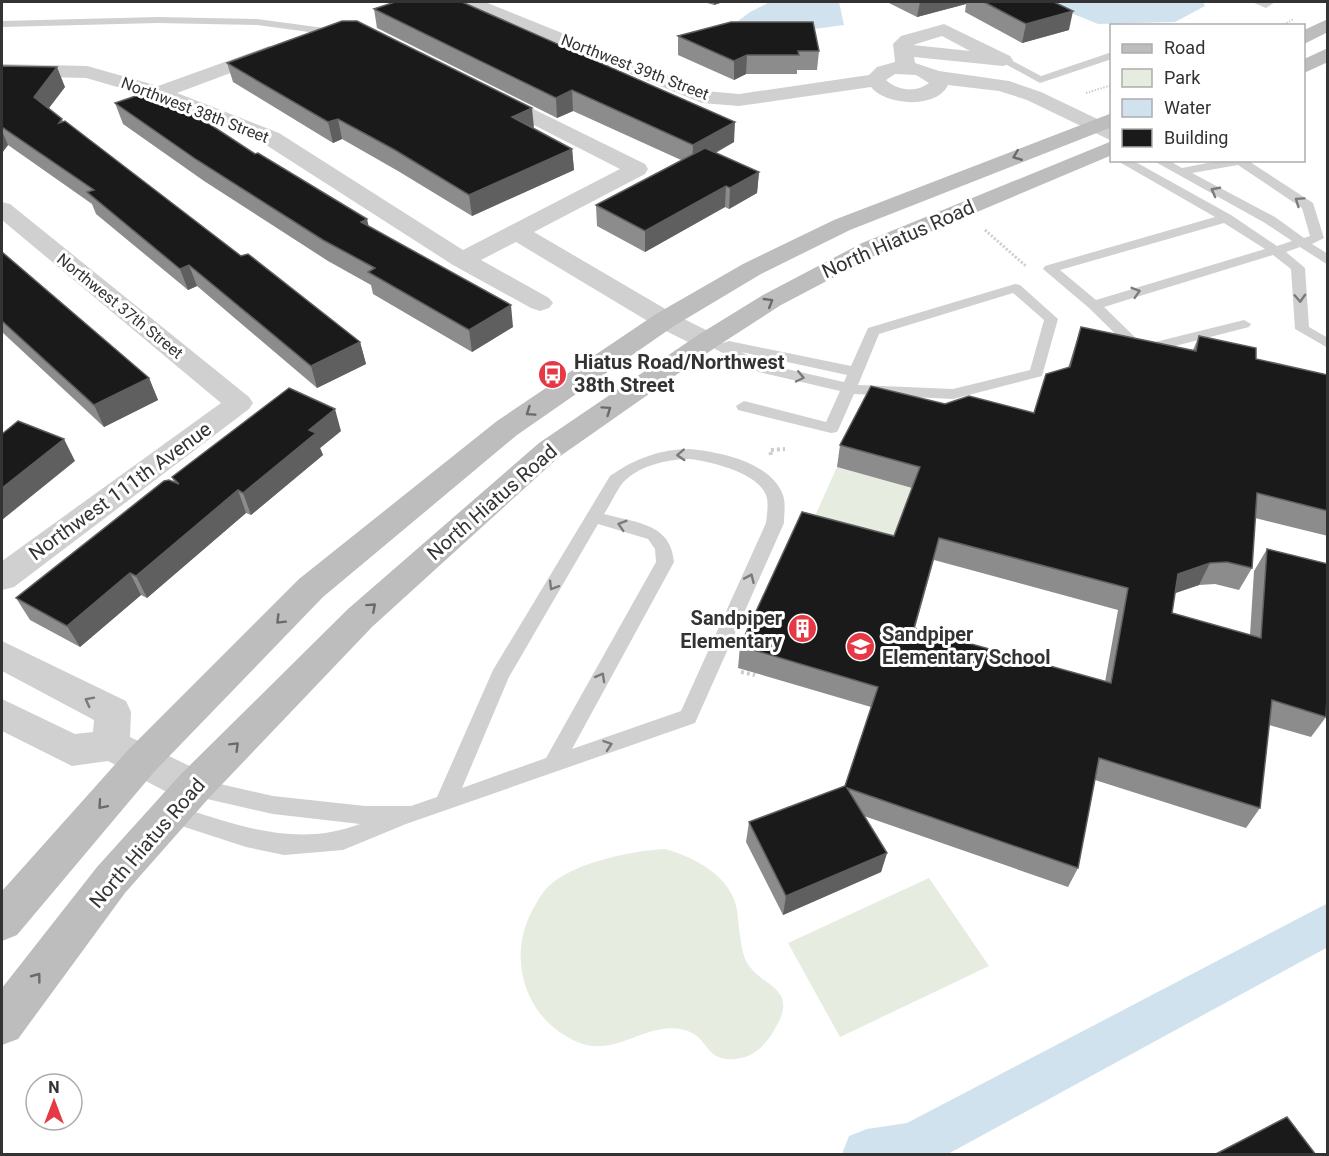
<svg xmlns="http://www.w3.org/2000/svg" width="1329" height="1156" viewBox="0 0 1329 1156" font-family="Roboto,sans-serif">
	<rect width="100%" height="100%" fill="#fff"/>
	<g fill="#e6ecdf">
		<polygon points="837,467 915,489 893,548 811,525"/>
		<path d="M665,849C696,858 731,876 737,910C739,926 740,944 745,959C756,985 798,986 778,1023C773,1033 768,1041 759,1049C752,1055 745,1058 735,1059C702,1062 711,1034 680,1029C647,1023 616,1055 583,1044C528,1025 505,962 532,911C537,902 542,892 550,885C576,862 631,851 665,849Z"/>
		<polygon points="929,878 989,966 840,1037 788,943"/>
	</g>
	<g fill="#cfe2ee">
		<polygon points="770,2 839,2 844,25 791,32 734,24 750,12"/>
		<polygon points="1044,2 1203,2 1205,6 1175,22 1098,24"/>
	</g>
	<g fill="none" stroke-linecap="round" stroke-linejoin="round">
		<polygon fill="#cfe2ee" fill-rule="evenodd" points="1328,903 1328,947 948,1154 842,1154 849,1136 867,1129 907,1123"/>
		<g stroke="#cdcdcd" stroke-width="2" stroke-dasharray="1.5 1.5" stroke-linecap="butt">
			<polyline points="1281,26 1294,19"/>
			<polyline points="1086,93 1112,85"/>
		</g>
		<polyline stroke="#cdcdcd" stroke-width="3" stroke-dasharray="2 2" stroke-linecap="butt" points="985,230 1027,267"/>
		<g stroke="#cdcdcd" stroke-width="4" stroke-dasharray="3 3" stroke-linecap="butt">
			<polyline points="771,455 770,450 785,449"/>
			<polyline points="741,672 755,675"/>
		</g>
		<g fill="#d0d0d0" fill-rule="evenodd">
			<polygon points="1252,2 1275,2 1266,8"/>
			<polygon points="158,17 257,19 324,28 329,31 324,34 257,25 158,23 2,27 2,21"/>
			<polygon points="1112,52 1112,59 1040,83 998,60 999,58 1007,58 1041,76"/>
			<path d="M1116,160H1132L1231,215L1277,246L1292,241L1265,223L1152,160H1168L1182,168L1223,160H1247L1313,203L1324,238L1312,244L1328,254V265L1300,247L1286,252L1305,268L1309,327L1328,338V348L1295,329L1291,269L1273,255L1104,307L1143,345L1244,320L1251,324L1249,327L1140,355L1135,353L1089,308L1043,269L1045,266L1215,217ZM1238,165L1302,208L1310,236L1304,238L1275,217L1192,173ZM1224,223L1265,249L1096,300L1060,270Z"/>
			<path d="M1015,284L1020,285L1058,319L1042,376L953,399L854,394L839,428L837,432L831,433L738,410L736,406L744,401L826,422L840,391L759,372L700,341L707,337L723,343L729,341L851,366L868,328ZM1013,293L1044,320L1030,370L953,389L858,385L879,334ZM741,352L847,375L844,382L769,365Z"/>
			<path d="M690,449C720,452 771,462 783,495C786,504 784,514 784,523L695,723L406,824L343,850L284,855L246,847L163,820L160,813L163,806L171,804C234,824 294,849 360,824L273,814L194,796L187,793L184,787L187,781L194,778L273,796L365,806H411L437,797L493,670L610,476C634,459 660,449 690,449ZM690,459C711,462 757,472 766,495C769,503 767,514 766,523L681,711L572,749L674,562C671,523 636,523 604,514C610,505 615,494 621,485C636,466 667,459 690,459ZM598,524L648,539L655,549L656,562L546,758L462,788L509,677Z"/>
		</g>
		<g fill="#d0d0d0" fill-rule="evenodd">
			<path d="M461,2H485L706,91L739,94L869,75L877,67L895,62L893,44L901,36L944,24L1010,56L1013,60L1010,64L1003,66L914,57L915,63L939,71L1009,81L1041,92L1112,126V141L1027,100L999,91L948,85C937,109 886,106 871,87L739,106L702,103L464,6ZM942,36L970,51L913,45ZM895,74L916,75L929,83C916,93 898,91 886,80Z"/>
			<polygon points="269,46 276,48 279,52 276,56 177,93 279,133 463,250 620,169 487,101 484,97 487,93 494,91 501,93 645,164 648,169 645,174 534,232 674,314 716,335 720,341 716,347 707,349 698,347 656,326 516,242 481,260 549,298 553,303 549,308 540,311 531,308 453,265 263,143 152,97 86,78 2,76 2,64 87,66 158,86"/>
			<polygon points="2,202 10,204 249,397 253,403 249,409 14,587 2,590 2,561 221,403 2,220"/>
			<polygon points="2,641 126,701 131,712 130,737 208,775 213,787 208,799 194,804 180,799 108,761 72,766 2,731 2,699 75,734 93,732 94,720 2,671"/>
		</g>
		<g fill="#bdbdbd" fill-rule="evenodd">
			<polygon points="1328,19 1328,32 1304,44 1304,30"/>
			<polygon points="1328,48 1328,62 1304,73 1304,59"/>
			<polygon points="1112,113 1112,127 850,230 761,274 674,326 517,435 323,597 154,772 17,935 2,941 2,891 128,750 299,579 497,421 656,314 743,264 834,220"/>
			<polygon points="1112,141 1112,155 880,253 781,305 716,347 559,457 372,627 208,799 125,893 18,1039 2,1045 2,988 97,867 180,775 348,609 539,443 698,335 763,295 862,243"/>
		</g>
	</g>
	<g fill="#8c8c8c" fill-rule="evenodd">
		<polygon points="704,2 723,2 714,5"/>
		<polygon points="887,2 1054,2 1069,30 1022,43 965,12 966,4 917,17"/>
		<polygon points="374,9 734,142 716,153 759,172 757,193 729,209 725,207 645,252 597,226 596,205 681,160 573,111 557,118 377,28"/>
		<polygon points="678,36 819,51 817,70 797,70 797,74 746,74 734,80 678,55"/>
		<polygon points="227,63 534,128 572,149 574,170 472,216 398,171 342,139 333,143 233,82"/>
		<polygon points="2,66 65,87 49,108 62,119 63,122 241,256 360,342 366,364 317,388 197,286 188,290 96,214 92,204 8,145 2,153"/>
		<polygon points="115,103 369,226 513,327 472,352 373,294 371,285 328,261 204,181 123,124"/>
		<polygon points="2,252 149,378 158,400 104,427 2,332"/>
		<path d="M1081,327L1193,350L1199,336L1256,359L1328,375V536L1255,518L1252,568L1239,590L1215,584L1199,585L1175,593L1172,613L1250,635L1254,571L1267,549L1328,564V693L1326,717L1311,737L1269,725L1260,808L1246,828L1095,780L1078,868L1068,887L864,816L887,853L881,872L783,915L746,842L749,822L845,786L871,707L738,668L740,646L894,536L912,488L837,467L840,445L945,404L1034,413L1068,368ZM934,560L1118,610L1105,682L915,628Z"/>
		<polygon points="341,431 320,448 323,455 251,515 246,513 147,598 141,595 80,647 30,620 16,598 174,482 172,477"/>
	</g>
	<g fill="#5f5f5f">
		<polygon points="714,2 723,2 714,5"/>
		<polygon points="920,2 967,2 966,4 917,17"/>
		<polygon points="1073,11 1069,30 1022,43 1026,24"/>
		<polygon points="747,55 746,74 734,80 734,61"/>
		<polygon points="57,67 65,87 42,117 34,97"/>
		<polygon points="572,90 573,111 557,118 556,98"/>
		<polygon points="532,108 534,128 512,117"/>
		<polygon points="338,119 342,139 333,143 328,122"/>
		<polygon points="735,122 734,142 692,165 693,145"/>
		<polygon points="2,131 8,145 2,153"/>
		<polygon points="572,149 574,170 472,216 469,195"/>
		<polygon points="759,172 757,193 729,209 730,188"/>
		<polygon points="726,186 725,207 645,252 645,231"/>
		<polygon points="367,219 372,240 361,222"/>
		<polygon points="189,265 197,286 188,290 180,269"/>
		<polygon points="511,305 513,327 472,352 469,330"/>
		<polygon points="360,342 366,364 317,388 311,366"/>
		<polygon points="149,378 158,400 104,427 94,405"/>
		<polygon points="335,409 341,431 320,448 323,455 251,515 243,493 309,430"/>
		<polygon points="64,439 75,461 2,520 2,488"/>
		<polygon points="238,490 246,513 147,598 136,576"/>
		<polygon points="1210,563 1199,585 1167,596 1178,574"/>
		<polygon points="130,573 141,595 80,647 67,626"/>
		<polygon points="887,853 881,872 783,915 786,896"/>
	</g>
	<g fill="#1a1a1a" stroke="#5f5f5f" stroke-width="1.5" fill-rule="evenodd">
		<polygon points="395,2 462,2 735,122 693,145 572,90 556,98 374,9"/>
		<polygon points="984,2 1054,2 1073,11 1026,24"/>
		<polygon points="342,21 357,21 532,108 512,117 572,149 469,195 395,150 338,119 328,122 227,63"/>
		<polygon points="731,22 813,22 819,51 798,51 799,55 747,55 734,61 678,36"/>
		<polygon points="2,66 57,67 34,97 62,119 59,123 65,121 241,256 248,254 360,342 311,366 189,265 180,269 87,192 94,190 2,127"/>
		<polygon points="156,89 255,154 258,153 367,219 361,222 511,305 469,330 368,272 375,268 323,240 197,160 115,103"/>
		<polygon points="705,148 759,172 730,188 726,186 645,231 596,205"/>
		<polygon points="2,252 149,378 94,405 2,321"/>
		<path d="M1081,327L1196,351L1199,336L1256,348V359L1328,375V511L1257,493L1252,568L1227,562L1210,563L1178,574L1172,613L1261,638L1267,549L1328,564V677L1326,717L1272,700L1260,808L1099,758L1078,868L847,788L887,853L786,896L749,822L845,786L878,687L740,646L802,512L894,536L920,467L840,445L871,386L945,404L969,396L1034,413L1046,374L1070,367ZM939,538L1128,588L1111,683L914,628Z"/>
		<polygon points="289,388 335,409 309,430 316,433 243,493 238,490 136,576 130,573 67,626 16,598 164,481 169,480 179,484 172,477"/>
		<polygon points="18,421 64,439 2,488 2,434"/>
		<polygon points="1287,1117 1316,1155 1214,1155"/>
	</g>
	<defs><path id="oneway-chevron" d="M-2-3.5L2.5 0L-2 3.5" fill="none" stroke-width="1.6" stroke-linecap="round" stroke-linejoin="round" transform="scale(1.5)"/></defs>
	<g stroke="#6a6a6a">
		<use href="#oneway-chevron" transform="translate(1017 156) rotate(158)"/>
		<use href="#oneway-chevron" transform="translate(769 302) rotate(-31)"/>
		<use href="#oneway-chevron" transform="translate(607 410) rotate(-35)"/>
		<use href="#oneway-chevron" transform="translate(530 412) rotate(146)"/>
		<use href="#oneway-chevron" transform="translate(372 607) rotate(-42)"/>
		<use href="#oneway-chevron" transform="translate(280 620) rotate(135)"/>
		<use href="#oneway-chevron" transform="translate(235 746) rotate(-45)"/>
		<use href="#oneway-chevron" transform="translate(102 805) rotate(131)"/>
		<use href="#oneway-chevron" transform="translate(37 977) rotate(-53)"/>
	</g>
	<g stroke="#7a7a7a">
		<use href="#oneway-chevron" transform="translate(1215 191) rotate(-152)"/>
		<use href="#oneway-chevron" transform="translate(1299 201) rotate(-145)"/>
		<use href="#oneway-chevron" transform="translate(1136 292) rotate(-17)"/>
		<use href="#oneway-chevron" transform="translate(1300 298) rotate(87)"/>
		<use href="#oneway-chevron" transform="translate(800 377) rotate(12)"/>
		<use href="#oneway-chevron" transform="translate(681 455) rotate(177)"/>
		<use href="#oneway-chevron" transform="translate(622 525) rotate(-163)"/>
		<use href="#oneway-chevron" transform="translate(750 578) rotate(-66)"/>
		<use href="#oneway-chevron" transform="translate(553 586) rotate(121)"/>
		<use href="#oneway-chevron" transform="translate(601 677) rotate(-61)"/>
		<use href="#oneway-chevron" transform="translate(89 701) rotate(-153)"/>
		<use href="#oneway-chevron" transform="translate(608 745) rotate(-19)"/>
	</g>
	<defs>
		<symbol id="bus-disc" viewBox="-11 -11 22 22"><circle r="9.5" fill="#e63946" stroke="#fff"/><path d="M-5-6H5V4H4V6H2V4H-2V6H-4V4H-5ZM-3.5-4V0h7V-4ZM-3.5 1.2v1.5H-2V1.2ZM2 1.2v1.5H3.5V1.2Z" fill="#fff"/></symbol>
		<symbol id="building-disc" viewBox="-11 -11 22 22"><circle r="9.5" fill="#e63946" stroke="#fff"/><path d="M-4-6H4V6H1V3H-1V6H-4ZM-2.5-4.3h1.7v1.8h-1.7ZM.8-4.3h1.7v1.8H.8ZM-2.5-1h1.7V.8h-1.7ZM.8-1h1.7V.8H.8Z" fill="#fff"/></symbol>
		<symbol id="school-disc" viewBox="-11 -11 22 22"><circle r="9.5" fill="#e63946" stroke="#fff"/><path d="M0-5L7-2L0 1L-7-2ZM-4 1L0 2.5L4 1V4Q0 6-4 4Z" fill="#fff"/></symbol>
	</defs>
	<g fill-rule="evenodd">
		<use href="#bus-disc" x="536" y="358" width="33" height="33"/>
		<use href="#building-disc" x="786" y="612" width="33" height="33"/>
		<use href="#school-disc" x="844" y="630" width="33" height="33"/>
	</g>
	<g text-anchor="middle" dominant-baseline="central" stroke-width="6" stroke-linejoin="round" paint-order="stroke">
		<g font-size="16" fill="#333" stroke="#fff">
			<text transform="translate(635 67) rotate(21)">Northwest 39th Street</text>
			<text transform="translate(195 110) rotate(21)">Northwest 38th Street</text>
			<text transform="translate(120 306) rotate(39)">Northwest 37th Street</text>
		</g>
		<g font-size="20" fill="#333" stroke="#fff">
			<text transform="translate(898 239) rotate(-24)">North Hiatus Road</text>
			<text transform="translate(120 491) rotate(-36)">Northwest 111th Avenue</text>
			<text transform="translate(492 502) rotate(-41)">North Hiatus Road</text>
			<text transform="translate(147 843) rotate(-49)">North Hiatus Road</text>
		</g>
		<g font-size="20" font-weight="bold" fill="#333" stroke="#fff" text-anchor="start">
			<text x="574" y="362">Hiatus Road/Northwest<tspan x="574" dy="23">38th Street</tspan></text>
			<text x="782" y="618" text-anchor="end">Sandpiper<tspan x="782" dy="23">Elementary</tspan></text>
			<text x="882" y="634">Sandpiper<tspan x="882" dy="23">Elementary School</tspan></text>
		</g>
	</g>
	<rect width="1329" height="1156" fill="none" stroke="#333333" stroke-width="6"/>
	<rect x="1110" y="24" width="195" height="138" fill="#ffffff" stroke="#adadad" stroke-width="1.5"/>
	<rect x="1122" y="44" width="30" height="9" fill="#bdbdbd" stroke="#adadad" stroke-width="1.5"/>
	<text x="1164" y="54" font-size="18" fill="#333333">Road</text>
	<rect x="1122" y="69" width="30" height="18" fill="#e6ecdf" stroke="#adadad" stroke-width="1.5"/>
	<text x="1164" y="84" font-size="18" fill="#333333">Park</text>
	<rect x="1122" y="99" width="30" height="18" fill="#cfe2ee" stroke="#adadad" stroke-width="1.5"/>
	<text x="1164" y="114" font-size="18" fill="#333333">Water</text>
	<rect x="1122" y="129" width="30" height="18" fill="#1a1a1a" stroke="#adadad" stroke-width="1.5"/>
	<text x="1164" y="144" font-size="18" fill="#333333">Building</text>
	<g transform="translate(54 1102)"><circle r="28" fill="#ffffff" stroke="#adadad" stroke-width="1.5"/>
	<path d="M0-4.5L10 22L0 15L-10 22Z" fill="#e63946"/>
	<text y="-9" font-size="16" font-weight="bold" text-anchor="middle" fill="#333333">N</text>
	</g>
</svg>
